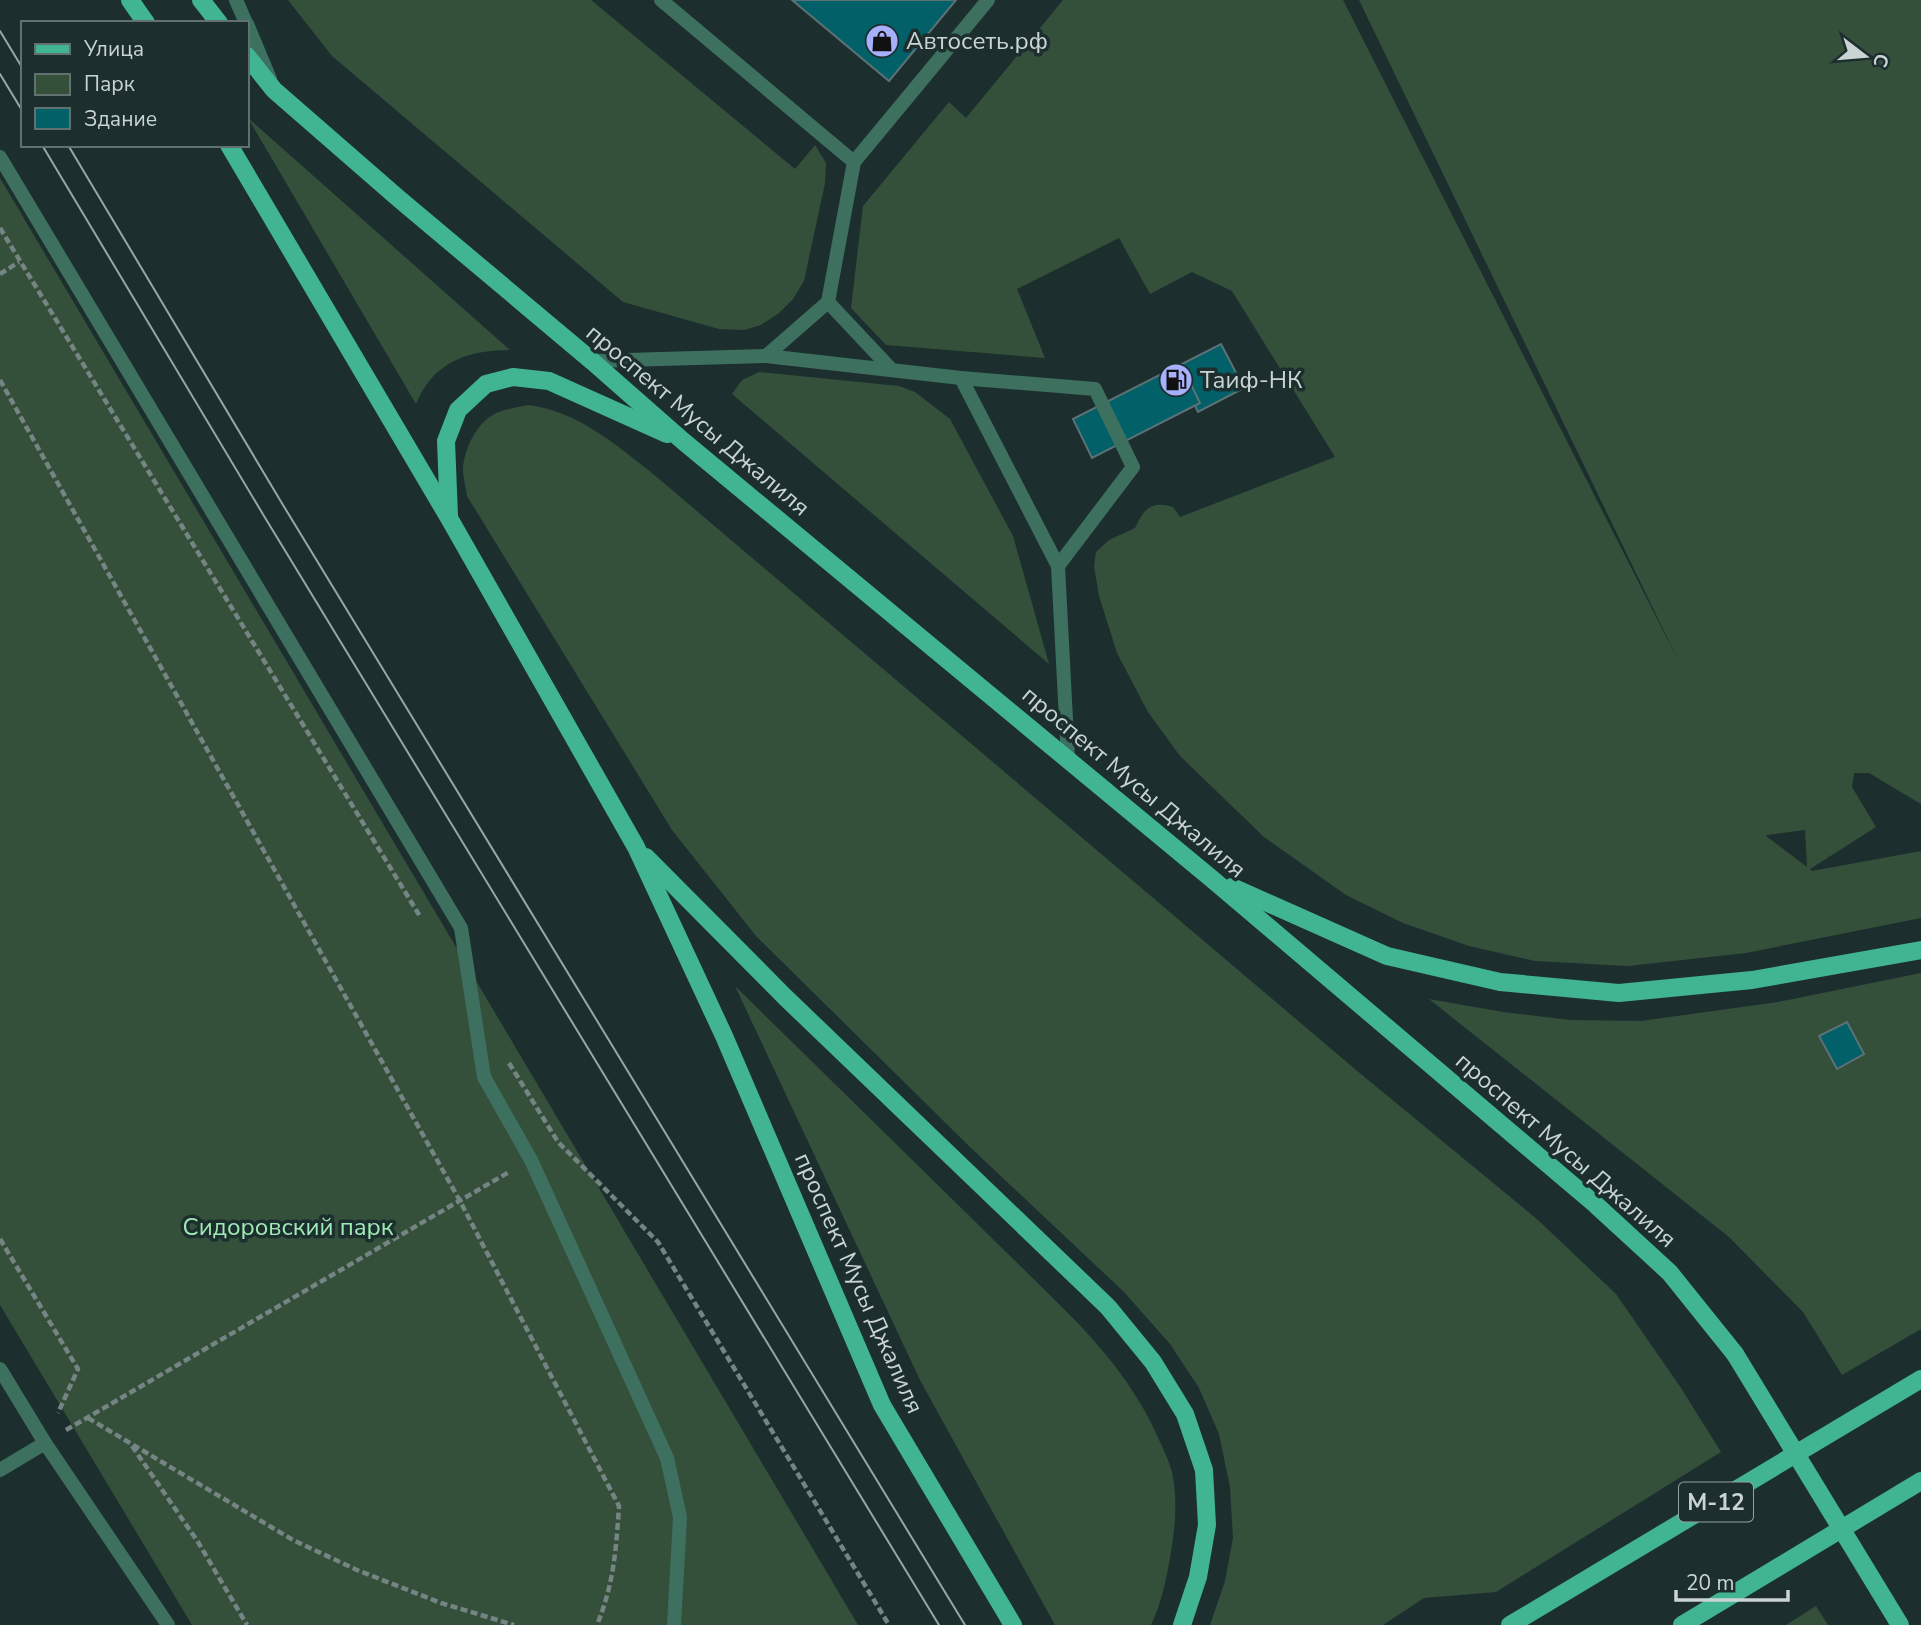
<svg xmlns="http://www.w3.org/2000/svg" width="1921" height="1625" viewBox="0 0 1921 1625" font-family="'Nunito Sans',sans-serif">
	<rect width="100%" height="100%" fill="#1c2f2e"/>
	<g fill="#34503b" fill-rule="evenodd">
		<polygon points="288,0 591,0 795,169 815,145 826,163 825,183 804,281 793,299 779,313 761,325 744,330 719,329 623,302 332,56"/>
		<path d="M1063,0H1343L1679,662L1359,0H1921V804L1869,773H1854L1852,787L1876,827L1810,869L1812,871L1921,851V918L1746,953L1628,966L1535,961L1469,946L1403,923L1346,895L1264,837L1180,756L1148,712L1117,653L1099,596L1094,566L1096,552L1109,540L1135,528C1144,509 1151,500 1173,507L1180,517L1335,457L1232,291L1192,272L1150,294L1119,238L1017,289L1045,358L886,345L851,308L863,206L949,102L966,118ZM1805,830L1807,867L1766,836L1767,835Z"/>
		<path d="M248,118L510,350C468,350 433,362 416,404Z"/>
		<polygon points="0,178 858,1625 192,1625 0,1305"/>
		<polygon points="759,372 899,386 915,392 950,419 1013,536 1049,664 732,394 742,380"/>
		<path d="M528,405C577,411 615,444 652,473L1356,1070L1538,1220L1616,1294L1681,1388L1721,1452L1496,1592L1424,1598L1383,1625H1210L1225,1581L1233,1538L1230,1487L1219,1434L1199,1388L1170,1344L1124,1292L971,1148L756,936L672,830L467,496C466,488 463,477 463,469C464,451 475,426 491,416C501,409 516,408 528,405Z"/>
		<polygon points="1921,973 1921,1329 1842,1375 1803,1312 1729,1237 1429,999 1503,1012 1570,1020 1641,1021 1778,1002"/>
		<path d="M735,986L1063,1308C1103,1348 1138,1390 1160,1442C1165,1452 1169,1462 1172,1472C1178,1500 1175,1530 1170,1558C1166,1581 1161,1604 1151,1625H1055L920,1380Z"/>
		<polygon points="1816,1606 1828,1625 1786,1625"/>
	</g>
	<g fill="#026069" stroke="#5c7174" stroke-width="2">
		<polygon points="792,0 956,0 889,81"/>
		<polygon points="1221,344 1244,388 1198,412 1176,367"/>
		<polygon points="1181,364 1200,403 1092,458 1073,419"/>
		<polygon points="1847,1022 1864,1054 1837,1069 1819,1036"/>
	</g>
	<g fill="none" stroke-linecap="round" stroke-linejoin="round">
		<g stroke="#768584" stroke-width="4.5" stroke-dasharray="7 3.5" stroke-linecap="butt">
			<polyline points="0,228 421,918"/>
			<polyline points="0,274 19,262"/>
			<path d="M0,380L460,1201L619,1506C616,1550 614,1583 597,1625"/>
			<polyline points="509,1063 558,1142 658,1242 889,1625"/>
			<polyline points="0,1239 78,1369 58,1413"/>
			<polyline points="88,1418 293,1540 357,1570 441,1603 514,1625"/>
			<polyline points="66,1430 509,1172"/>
			<polyline points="132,1446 198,1542 247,1625"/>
		</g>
		<g stroke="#3e705f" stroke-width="14">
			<polyline points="661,0 854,162 828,302 891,369"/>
			<polyline points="854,162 988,0"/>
			<polyline points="766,356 828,302"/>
			<polyline points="592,361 766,356 961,378 1095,389 1133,467 1058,566 1068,758"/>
			<polyline points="961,378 1058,566"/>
			<polyline points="0,1470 45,1443"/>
		</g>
		<g stroke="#3e705f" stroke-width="14">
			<polyline points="236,0 246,23"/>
			<polyline points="247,24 270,79"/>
		</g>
		<g stroke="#3e705f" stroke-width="14">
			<polyline points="0,157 461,928 484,1077 531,1160 667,1458 680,1517 674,1625"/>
			<polyline points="0,1369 45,1443 168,1625"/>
		</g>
		<g stroke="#41b492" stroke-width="18">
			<polyline points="130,0 146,23"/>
			<polyline points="201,0 219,23"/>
			<polyline points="247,56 274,90 398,198 592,361 683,441 1212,879 1596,1205 1670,1273 1735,1354"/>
			<polyline points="229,145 449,518 636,847 724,1036 882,1405 1013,1625"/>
			<polyline points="449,516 446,441 458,410 486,384 513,377 549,381 667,434"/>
			<polyline points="646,857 785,997 1108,1307 1153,1362 1185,1414 1204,1470 1207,1525 1198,1577 1182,1625"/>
			<polyline points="1232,887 1387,956 1500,982 1619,993 1752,980 1921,950"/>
			<polyline points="1510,1625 1921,1379"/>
			<polyline points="1682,1625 1921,1481"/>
		</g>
		<g stroke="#98a6a5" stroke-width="2">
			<polyline points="0,31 23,69"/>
			<polyline points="0,74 23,112"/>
			<polyline points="42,145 264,516 939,1625"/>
			<polyline points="68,145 283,505 965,1625"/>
		</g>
		<polyline stroke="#41b492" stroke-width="18" points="1735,1354 1900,1625"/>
	</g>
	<defs>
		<symbol id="shop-disc" viewBox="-11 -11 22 22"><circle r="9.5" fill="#a7b0fc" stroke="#1c2f2e"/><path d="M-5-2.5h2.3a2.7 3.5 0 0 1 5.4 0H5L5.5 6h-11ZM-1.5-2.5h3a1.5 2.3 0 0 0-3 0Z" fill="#111"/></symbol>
		<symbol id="fuel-disc" viewBox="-11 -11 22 22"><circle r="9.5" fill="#a7b0fc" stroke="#1c2f2e"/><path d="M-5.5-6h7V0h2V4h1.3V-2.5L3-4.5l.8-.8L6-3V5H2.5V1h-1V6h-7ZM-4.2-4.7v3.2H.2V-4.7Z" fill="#111"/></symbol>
	</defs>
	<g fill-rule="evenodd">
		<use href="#shop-disc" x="863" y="22" width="38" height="38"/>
		<use href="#fuel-disc" x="1157" y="361" width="38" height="38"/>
	</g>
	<g text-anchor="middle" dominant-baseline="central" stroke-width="7" stroke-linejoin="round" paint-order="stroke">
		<rect fill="#1c2f2e" stroke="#95a2a2" stroke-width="2" x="1679" y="1482.5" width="74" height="39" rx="5"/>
		<g font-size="23" font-weight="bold" fill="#c9d4d3">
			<text x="1716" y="1502">М-12</text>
		</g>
		<g font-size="24" fill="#c9d4d3" stroke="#1c2f2e" text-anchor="start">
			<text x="906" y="41">Автосеть.рф</text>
			<text x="1200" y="380">Таиф-НК</text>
		</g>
		<g font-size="24" fill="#c9d4d3" stroke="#1c2f2e">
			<text transform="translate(698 420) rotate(40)">проспект Мусы Джалиля</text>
			<text transform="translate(1134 782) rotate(40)">проспект Мусы Джалиля</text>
			<text transform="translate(1566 1150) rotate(41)">проспект Мусы Джалиля</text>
			<text transform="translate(859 1283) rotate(66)">проспект Мусы Джалиля</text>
		</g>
		<g font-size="24" fill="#a0eab3" stroke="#1c2f2e">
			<text x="288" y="1227">Сидоровский парк</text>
		</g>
	</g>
	<rect x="21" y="21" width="228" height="126" fill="#1c2f2e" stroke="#617170" stroke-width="2"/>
	<rect x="35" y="44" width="35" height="10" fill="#41b492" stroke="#617170" stroke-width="2"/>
	<text x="84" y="56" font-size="21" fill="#c9d4d3">Улица</text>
	<rect x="35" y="74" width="35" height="21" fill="#34503b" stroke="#617170" stroke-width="2"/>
	<text x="84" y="91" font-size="21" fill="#c9d4d3">Парк</text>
	<rect x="35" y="108" width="35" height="21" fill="#026069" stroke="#617170" stroke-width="2"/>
	<text x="84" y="126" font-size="21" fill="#c9d4d3">Здание</text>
	<g transform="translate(1865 56) rotate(106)" stroke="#1c2f2e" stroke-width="5" paint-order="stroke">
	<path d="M0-5L12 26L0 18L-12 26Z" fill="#c9d4d3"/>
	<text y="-10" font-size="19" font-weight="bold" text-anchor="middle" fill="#c9d4d3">С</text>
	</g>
	<path d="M1676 1590v10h112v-10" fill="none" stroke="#c9d4d3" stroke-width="3.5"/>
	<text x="1686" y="1590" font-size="21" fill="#c9d4d3" stroke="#1c2f2e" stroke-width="5" paint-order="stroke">20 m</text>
</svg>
